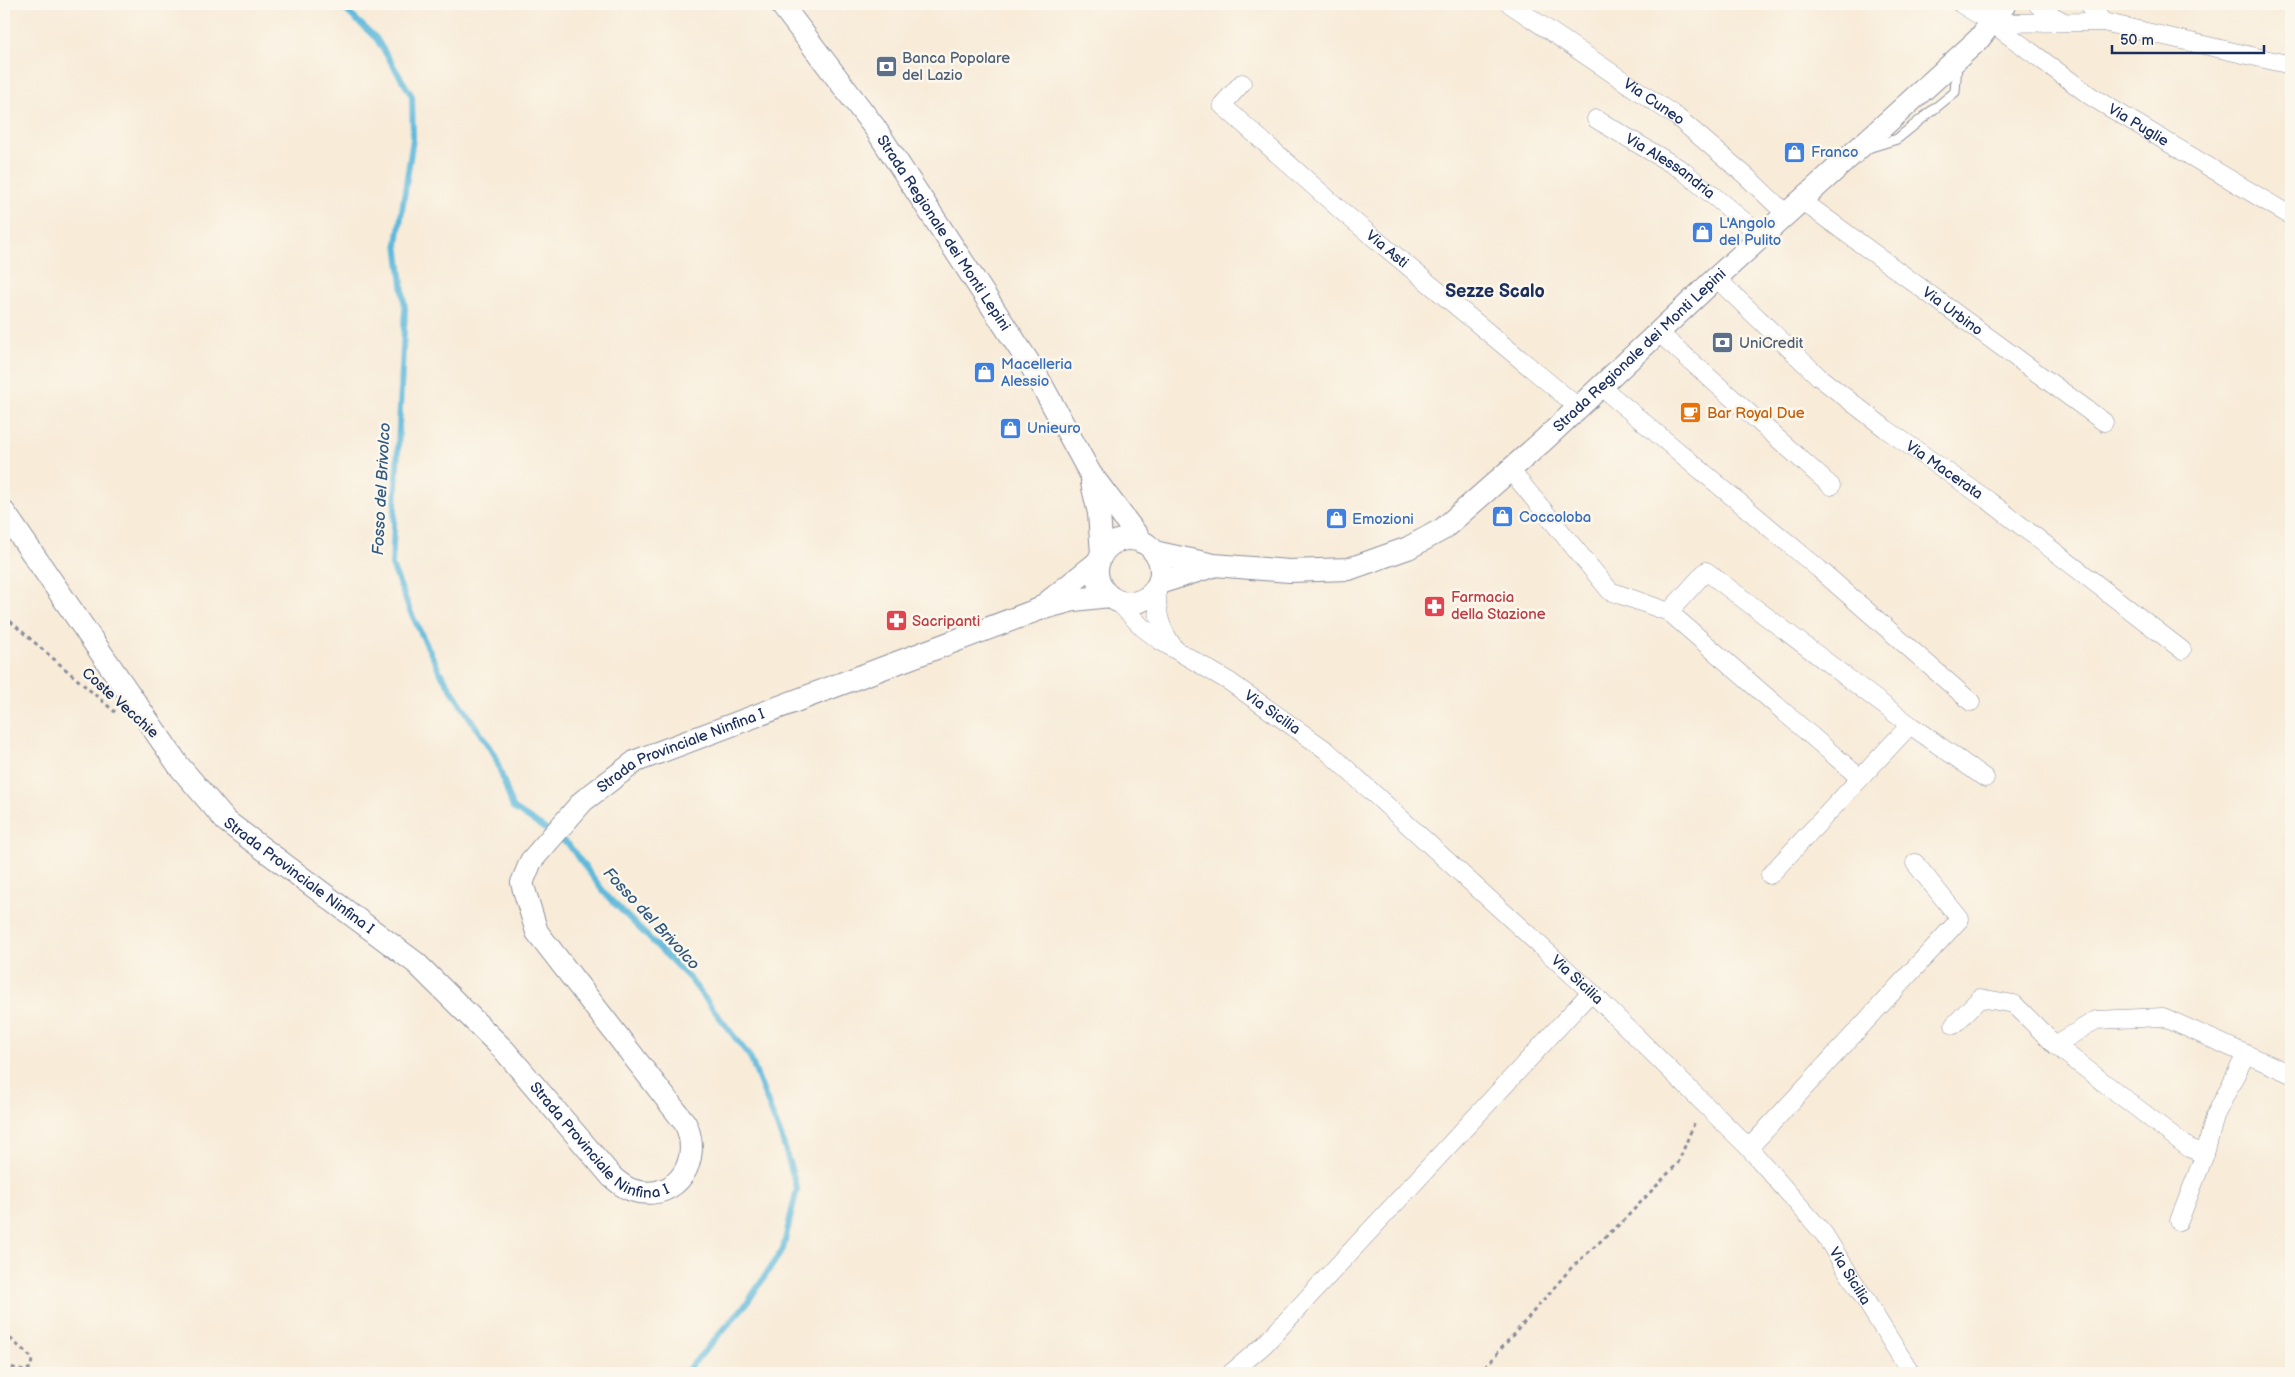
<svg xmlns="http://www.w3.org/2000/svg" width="2295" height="1377" viewBox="0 0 2295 1377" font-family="'Balsamiq Sans',sans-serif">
	<rect width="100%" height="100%" fill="#fbf7ec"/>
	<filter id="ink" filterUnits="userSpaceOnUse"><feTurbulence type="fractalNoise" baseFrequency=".02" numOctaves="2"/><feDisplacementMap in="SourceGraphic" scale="10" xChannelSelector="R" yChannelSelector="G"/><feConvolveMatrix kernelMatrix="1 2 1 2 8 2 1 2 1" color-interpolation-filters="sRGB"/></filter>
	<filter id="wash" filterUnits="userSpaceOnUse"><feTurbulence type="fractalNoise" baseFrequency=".0096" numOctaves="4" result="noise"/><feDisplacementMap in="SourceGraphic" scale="20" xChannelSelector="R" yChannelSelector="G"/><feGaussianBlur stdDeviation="1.12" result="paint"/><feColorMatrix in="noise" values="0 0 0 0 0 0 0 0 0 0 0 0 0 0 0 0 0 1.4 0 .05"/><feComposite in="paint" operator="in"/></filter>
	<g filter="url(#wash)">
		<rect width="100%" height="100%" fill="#f8ebd8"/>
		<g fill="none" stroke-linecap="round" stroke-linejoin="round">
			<polyline stroke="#5eb9db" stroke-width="6" points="339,4 376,38 412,96 413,139 397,243 405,309 392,565 411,613 440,672 495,756 513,808 568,844 607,896 690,979 750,1057 782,1139 797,1189 783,1249 747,1303 685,1373"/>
		</g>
	</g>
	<g filter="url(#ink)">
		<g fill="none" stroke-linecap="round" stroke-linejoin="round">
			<defs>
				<polyline id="service" points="1871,147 1897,139 1955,92 1957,64"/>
				<g id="minor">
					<path id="s1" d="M1510,4L1677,117L1746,176L1786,214"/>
					<path id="s2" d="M1961,4L1992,23L2092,97L2291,216"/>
					<polyline points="2037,4 2046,12 2064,22"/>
					<polyline points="2089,4 2103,22"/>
					<polyline points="1992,23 2103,22 2291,65"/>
					<path id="s3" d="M1242,83L1222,105L1344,213L1578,407"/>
					<path id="s4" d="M1596,119L1682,170L1762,236"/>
					<path id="s5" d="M1801,200L2104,422"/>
					<path id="s6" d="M1716,278L1819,377L1886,429L1989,501L2182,650"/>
					<polyline points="1658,332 1831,486"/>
					<polyline points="1600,386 1819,569 1971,702"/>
					<polyline points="1511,471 1610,591 1669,612 1706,571 1910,725 1985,778"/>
					<path d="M1157,587C1156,611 1159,627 1173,646"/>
					<path id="s7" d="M1117,601L1143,628L1159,640L1230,682L1326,750L1591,992L1749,1148L1824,1234L1911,1373"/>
					<polyline points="1669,612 1860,778"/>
					<polyline points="1770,875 1910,725"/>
					<polyline points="1954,1025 1980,998 2014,1004 2055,1045 2189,1148 2205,1154"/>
					<polyline points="2055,1045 2096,1020 2163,1017 2291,1074"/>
					<polyline points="1749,1148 1960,919 1915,863"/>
					<polyline points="2179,1221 2205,1154 2215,1116 2246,1054"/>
					<polyline points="1231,1373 1264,1345 1591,992"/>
				</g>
				<g id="tertiary">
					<path id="s8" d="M781,4L875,128L1033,369L1090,473L1142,542"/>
					<polyline points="1092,483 1099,513 1102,554"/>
					<path id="s9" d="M4,512L179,766L226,821L416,963L504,1050L612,1177C619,1183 626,1189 635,1191C678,1202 703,1159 685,1123L537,932L522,883L531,861L583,801L636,761L1037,610L1074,600L1109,596"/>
					<circle cx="1129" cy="571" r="32"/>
					<path id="s10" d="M1154,552L1214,565L1289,571L1349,569L1408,548L1443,529L1544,440L1716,278L1979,39L2005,4"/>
					<polyline points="1159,583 1213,566"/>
					<polyline points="1044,605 1099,561"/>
				</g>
			</defs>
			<use href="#service" stroke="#8a8d9b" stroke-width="11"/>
			<use href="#minor" stroke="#8a8d9b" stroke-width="19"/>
			<use href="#tertiary" stroke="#8a8d9b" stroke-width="24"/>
			<g stroke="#8a8d9b" stroke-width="3" stroke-dasharray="4 4" stroke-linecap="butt">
				<polyline points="4,616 115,712"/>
				<polyline points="4,1333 32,1358 31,1368 24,1371 4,1365"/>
				<polyline points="1480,1373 1572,1267 1622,1222 1678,1163 1695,1121"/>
			</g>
			<use href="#service" stroke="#fff" stroke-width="9"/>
			<use href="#minor" stroke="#fff" stroke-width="18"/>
			<use href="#tertiary" stroke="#fff" stroke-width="22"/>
		</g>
	</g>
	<defs>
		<symbol id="bank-square" viewBox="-11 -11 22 22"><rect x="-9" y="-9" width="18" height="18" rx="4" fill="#5c6f8a" stroke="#fbf7ec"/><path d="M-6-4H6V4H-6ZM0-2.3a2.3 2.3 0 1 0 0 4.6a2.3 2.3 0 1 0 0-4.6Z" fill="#fff"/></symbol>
		<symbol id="shop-square" viewBox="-11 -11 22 22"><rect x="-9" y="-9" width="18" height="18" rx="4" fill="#3f7fe0" stroke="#fbf7ec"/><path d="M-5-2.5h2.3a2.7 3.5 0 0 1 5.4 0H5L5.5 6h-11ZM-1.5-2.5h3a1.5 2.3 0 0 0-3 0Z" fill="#fff"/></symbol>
		<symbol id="cafe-square" viewBox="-11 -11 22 22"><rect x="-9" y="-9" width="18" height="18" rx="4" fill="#e8710a" stroke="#fbf7ec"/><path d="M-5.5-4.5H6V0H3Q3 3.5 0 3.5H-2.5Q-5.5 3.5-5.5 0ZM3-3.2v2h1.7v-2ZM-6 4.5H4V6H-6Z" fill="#fff"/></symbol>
		<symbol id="pharmacy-square" viewBox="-11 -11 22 22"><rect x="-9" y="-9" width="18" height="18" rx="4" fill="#e0444e" stroke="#fbf7ec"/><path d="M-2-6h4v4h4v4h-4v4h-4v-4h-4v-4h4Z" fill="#fff"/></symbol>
	</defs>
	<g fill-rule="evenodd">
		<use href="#bank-square" x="874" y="54" width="25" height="25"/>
		<use href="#shop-square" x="1782" y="140" width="25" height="25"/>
		<use href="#shop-square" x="1690" y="220" width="25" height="25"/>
		<use href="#bank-square" x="1710" y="330" width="25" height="25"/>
		<use href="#shop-square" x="972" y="360" width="25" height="25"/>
		<use href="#cafe-square" x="1678" y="400" width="25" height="25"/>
		<use href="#shop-square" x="998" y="416" width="25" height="25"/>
		<use href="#shop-square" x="1490" y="504" width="25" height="25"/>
		<use href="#shop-square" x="1324" y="506" width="25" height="25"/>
		<use href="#pharmacy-square" x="1422" y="594" width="25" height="25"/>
		<use href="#pharmacy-square" x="884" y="608" width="25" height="25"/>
	</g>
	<g text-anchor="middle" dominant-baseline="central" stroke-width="5" stroke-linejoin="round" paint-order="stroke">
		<g font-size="15" fill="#4e5e75" stroke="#fbf7ec" text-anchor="start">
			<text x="902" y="58">Banca Popolare<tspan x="902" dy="17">del Lazio</tspan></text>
			<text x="1739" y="343">UniCredit</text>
		</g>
		<g font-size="15" fill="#1b2f5e" stroke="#fbf7ec">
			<text stroke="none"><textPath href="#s1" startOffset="174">Via Cuneo</textPath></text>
			<text stroke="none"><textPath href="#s2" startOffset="215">Via Puglie</textPath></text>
			<text stroke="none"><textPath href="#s4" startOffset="88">Via Alessandria</textPath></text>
			<text stroke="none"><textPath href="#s8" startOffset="281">Strada Regionale dei Monti Lepini</textPath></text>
			<text stroke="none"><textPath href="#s3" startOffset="249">Via Asti</textPath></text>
			<text stroke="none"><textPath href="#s5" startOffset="188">Via Urbino</textPath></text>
			<text stroke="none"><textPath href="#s10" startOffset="565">Strada Regionale dei Monti Lepini</textPath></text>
			<text stroke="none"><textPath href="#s6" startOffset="299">Via Macerata</textPath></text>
			<text transform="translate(120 703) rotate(42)">Coste Vecchie</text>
			<text stroke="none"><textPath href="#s7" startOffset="192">Via Sicilia</textPath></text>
			<text stroke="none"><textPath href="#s9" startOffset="1551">Strada Provinciale Ninfina I</textPath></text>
			<text stroke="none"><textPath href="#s9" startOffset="472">Strada Provinciale Ninfina I</textPath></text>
			<text stroke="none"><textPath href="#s7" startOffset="598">Via Sicilia</textPath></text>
			<text stroke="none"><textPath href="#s9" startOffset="878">Strada Provinciale Ninfina I</textPath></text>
			<text stroke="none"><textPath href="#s7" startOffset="1002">Via Sicilia</textPath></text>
		</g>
		<g font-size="15" fill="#366cbe" stroke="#fbf7ec" text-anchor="start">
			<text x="1811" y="152">Franco</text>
			<text x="1719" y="223">L'Angolo<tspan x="1719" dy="17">del Pulito</tspan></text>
			<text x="1001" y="364">Macelleria<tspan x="1001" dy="17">Alessio</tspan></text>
			<text x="1027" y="428">Unieuro</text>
			<text x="1519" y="517">Coccoloba</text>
			<text x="1352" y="519">Emozioni</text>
		</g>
		<g font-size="15" fill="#c56008" stroke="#fbf7ec" text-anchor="start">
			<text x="1707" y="413">Bar Royal Due</text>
		</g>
		<g font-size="15" fill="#be3a42" stroke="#fbf7ec" text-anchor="start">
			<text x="1451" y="597">Farmacia<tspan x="1451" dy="17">della Stazione</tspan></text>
			<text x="912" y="621">Sacripanti</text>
		</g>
		<g font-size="16" font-style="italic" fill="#2f5884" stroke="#fbf7ec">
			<text transform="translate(382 489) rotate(-87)">Fosso del Brivolco</text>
			<text transform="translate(651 919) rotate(47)">Fosso del Brivolco</text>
		</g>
		<g font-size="18" font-weight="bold" fill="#1b2f5e" stroke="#fbf7ec">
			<text x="1495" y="291">Sezze Scalo</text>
		</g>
	</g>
	<rect width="2295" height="1377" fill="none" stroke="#fbf7ec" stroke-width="20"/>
	<path d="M2112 45v8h152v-8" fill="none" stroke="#1b2f5e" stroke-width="2.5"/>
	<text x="2120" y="45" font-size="15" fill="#1b2f5e" stroke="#fbf7ec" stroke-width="4" paint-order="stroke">50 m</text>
</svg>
